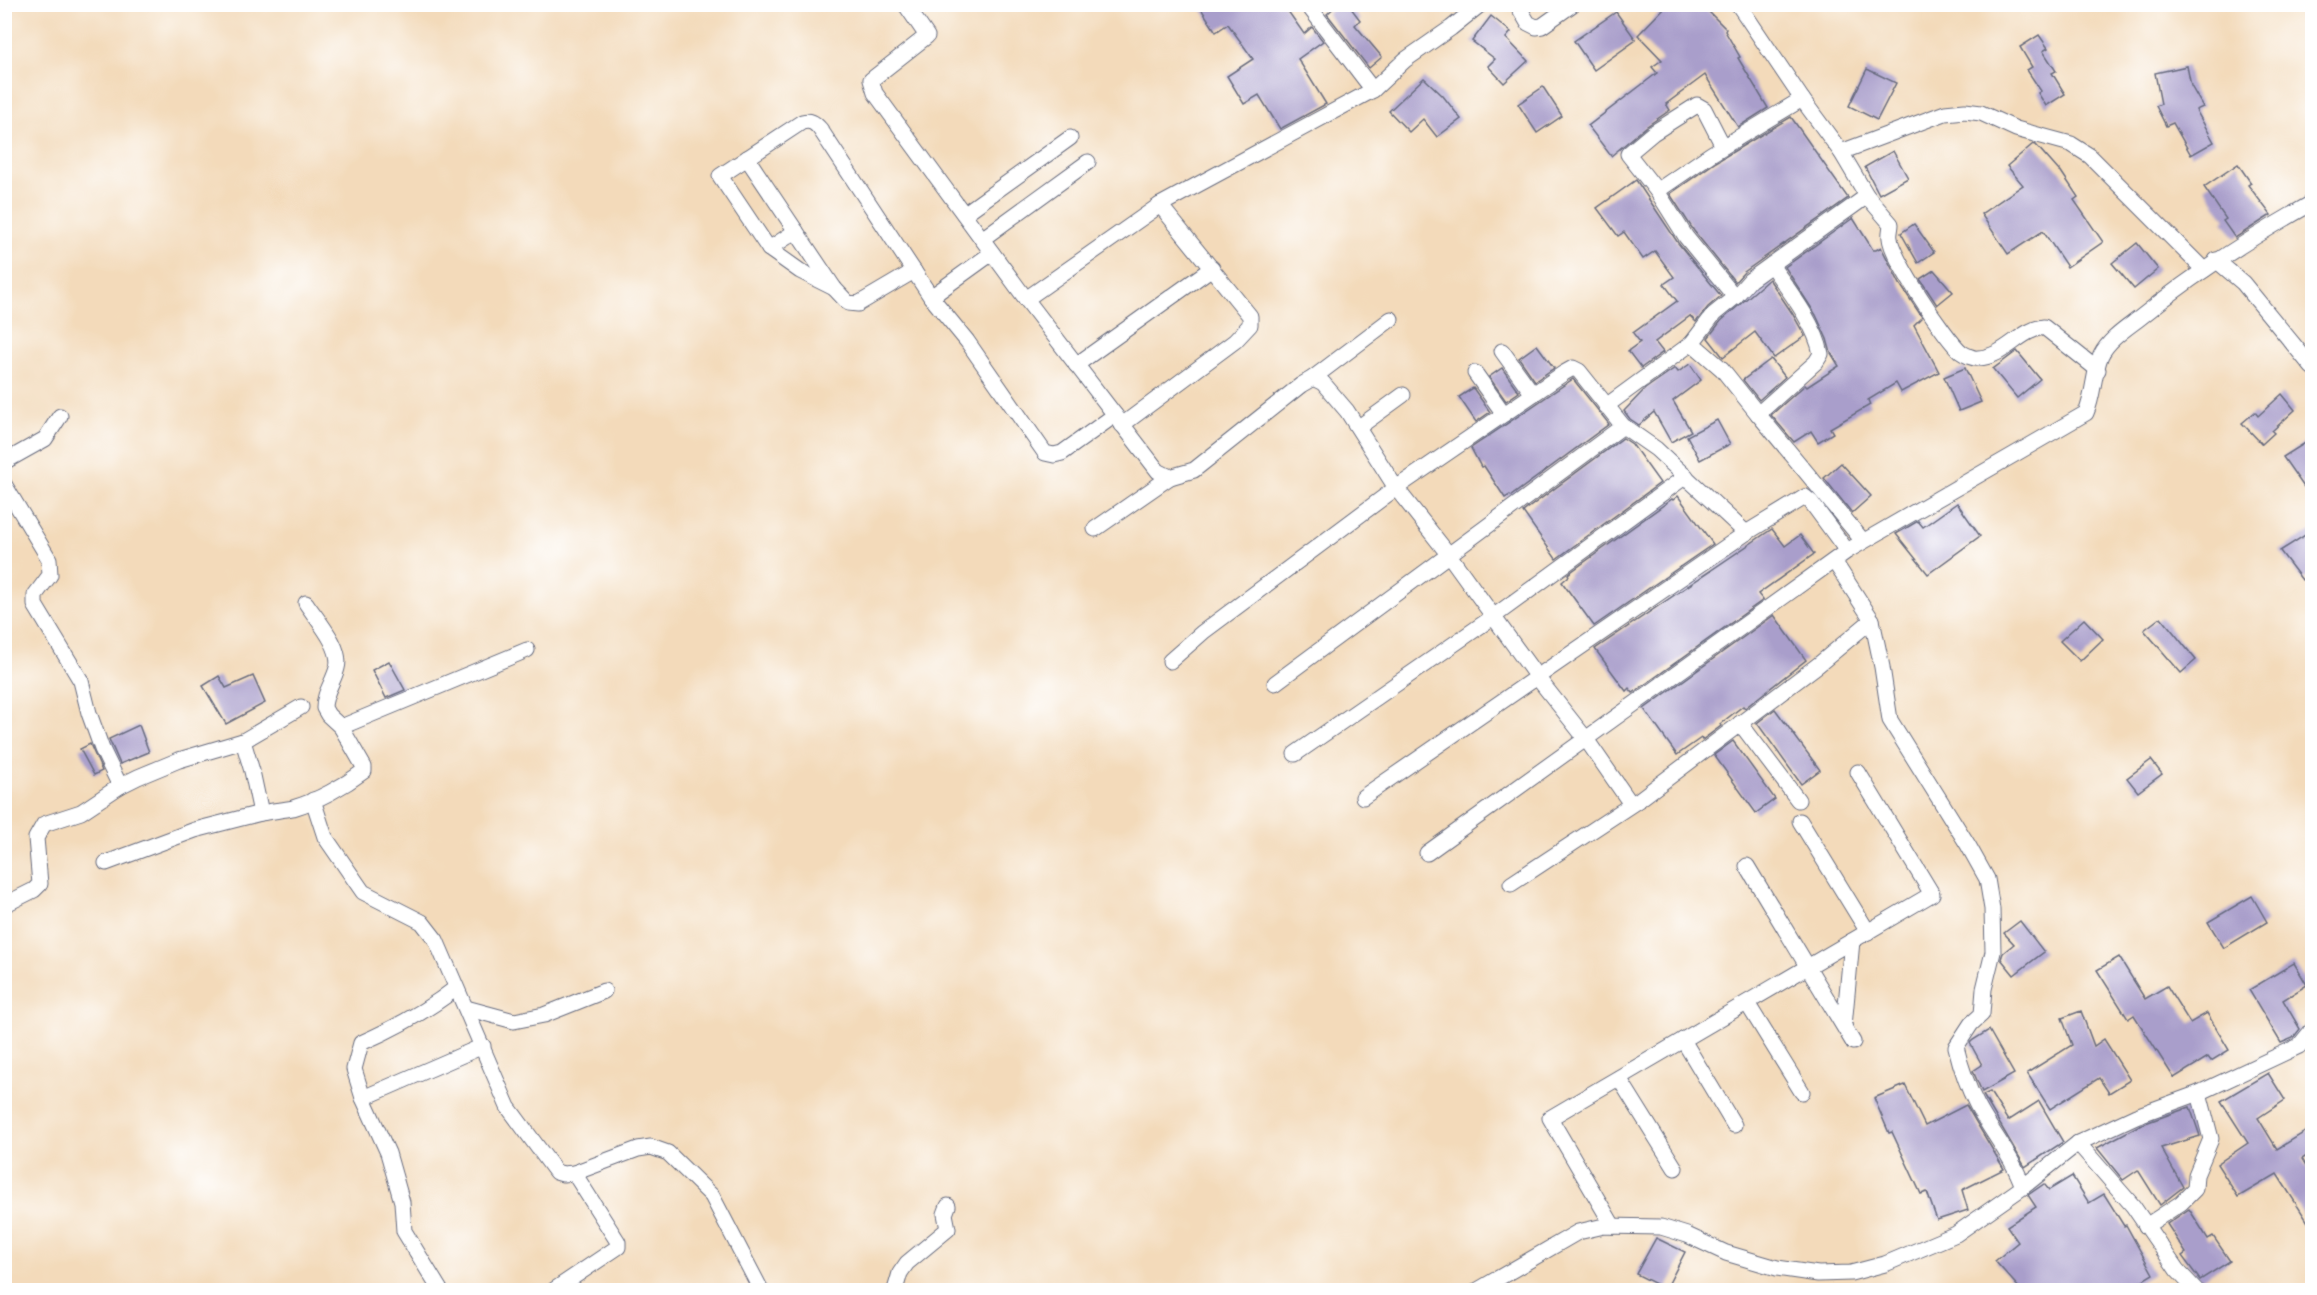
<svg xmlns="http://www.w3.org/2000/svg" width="2317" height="1295" viewBox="0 0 2317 1295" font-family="Caveat,sans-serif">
	<rect width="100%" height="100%" fill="#fff"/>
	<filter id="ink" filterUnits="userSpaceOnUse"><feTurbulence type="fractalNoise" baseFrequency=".0167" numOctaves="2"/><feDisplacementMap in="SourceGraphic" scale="12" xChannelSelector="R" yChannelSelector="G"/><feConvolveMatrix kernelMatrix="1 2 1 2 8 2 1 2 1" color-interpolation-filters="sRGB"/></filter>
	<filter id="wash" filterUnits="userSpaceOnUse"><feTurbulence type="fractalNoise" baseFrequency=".008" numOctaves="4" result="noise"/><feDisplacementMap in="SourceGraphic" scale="24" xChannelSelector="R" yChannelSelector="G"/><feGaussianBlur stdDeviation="1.35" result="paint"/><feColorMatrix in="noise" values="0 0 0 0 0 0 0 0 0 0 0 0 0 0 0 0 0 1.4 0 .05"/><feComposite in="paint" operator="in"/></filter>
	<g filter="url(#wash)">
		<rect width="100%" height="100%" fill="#f3daba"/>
		<g id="blocks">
			<g fill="#a99ecb">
				<polygon points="1198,4 1283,4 1304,34 1312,27 1323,41 1298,59 1326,104 1280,129 1259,95 1244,104 1227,76 1253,59 1228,24 1216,32"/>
				<polygon points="1338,4 1348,4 1360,20 1355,25 1382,57 1369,68 1327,14"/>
				<polygon points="1668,4 1701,4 1726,29 1725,31 1740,57 1738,58 1768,108 1738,127 1705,75 1666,104 1670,110 1647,126 1611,156 1588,126 1657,73 1652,67 1662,60 1638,35"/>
				<polygon points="1616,12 1636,40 1594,70 1574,41"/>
				<polygon points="1491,16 1511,32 1506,38 1528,61 1504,83 1488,66 1495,59 1472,41"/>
				<polygon points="2039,35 2048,48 2043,51 2056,71 2052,73 2065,94 2046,106 2038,93 2041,91 2027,70 2032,67 2020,47"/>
				<polygon points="2187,66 2191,86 2203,107 2196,110 2214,142 2191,155 2173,123 2166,126 2156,106 2161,104 2155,73"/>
				<polygon points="1867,69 1896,83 1877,120 1849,106"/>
				<polygon points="1424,78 1443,96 1461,119 1437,137 1423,119 1409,132 1389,111"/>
				<polygon points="1543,87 1562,116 1537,133 1518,104"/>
				<polygon points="1791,117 1848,198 1744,272 1735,282 1694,231 1670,194 1716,162"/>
				<polygon points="2033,144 2036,145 2059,171 2060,170 2078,197 2074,200 2103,242 2067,267 2043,231 2008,254 1981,214 2023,185 2007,166"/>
				<polygon points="1893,151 1908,178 1879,194 1865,167"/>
				<polygon points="2238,164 2251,183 2248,185 2271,215 2235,238 2223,221 2226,219 2204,187"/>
				<polygon points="1636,180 1678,243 1721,296 1708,307 1696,322 1690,316 1655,342 1663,352 1641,368 1628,351 1640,342 1633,333 1677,301 1664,284 1674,277 1655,251 1643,259 1624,232 1618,236 1597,208"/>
				<polygon points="1853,218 1873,250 1876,250 1881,247 1900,284 1922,317 1914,325 1939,372 1901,392 1896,383 1868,400 1870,405 1830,428 1833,433 1818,442 1811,431 1794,442 1771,415 1805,385 1807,387 1839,366 1831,353 1827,339 1816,315 1785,267"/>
				<polygon points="1914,224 1934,252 1918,263 1901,233"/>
				<polygon points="2137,243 2158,269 2134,289 2112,263"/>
				<polygon points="1934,270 1953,292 1937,305 1920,279"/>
				<polygon points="1769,279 1792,313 1805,336 1774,358 1755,332 1723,357 1708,338 1721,321"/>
				<polygon points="1537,345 1554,368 1535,381 1519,358"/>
				<polygon points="2017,351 2040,379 2017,398 1993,369"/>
				<polygon points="1771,359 1785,377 1759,400 1743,380"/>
				<polygon points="1690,364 1701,380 1673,401 1691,431 1671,442 1654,412 1639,425 1630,419 1624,411 1645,389 1675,368 1678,372"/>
				<polygon points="1502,368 1519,392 1506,401 1489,377"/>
				<polygon points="1965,368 1981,402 1959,411 1944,377"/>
				<polygon points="1573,379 1609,424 1511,496 1510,495 1505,498 1484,466 1481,467 1471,448"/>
				<polygon points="1473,388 1490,412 1476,422 1459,397"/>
				<polygon points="2282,394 2295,410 2272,431 2274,433 2262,444 2242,423 2255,412 2258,416"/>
				<polygon points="1717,420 1730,444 1700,460 1687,436"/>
				<polygon points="1623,438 1632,444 1660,483 1556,559 1523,512"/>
				<polygon points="2313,438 2313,500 2283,457"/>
				<polygon points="1841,463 1871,496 1852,513 1824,478"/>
				<polygon points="1678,496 1713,544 1594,626 1562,582 1569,576 1568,574 1672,499 1673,500"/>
				<polygon points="1957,503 1980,536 1928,574 1896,534 1918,521 1923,527"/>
				<polygon points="1772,529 1785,546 1800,535 1814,554 1758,594 1763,600 1633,693 1629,688 1626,691 1595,649"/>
				<polygon points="2313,530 2313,573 2302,580 2280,551"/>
				<polygon points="1774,615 1806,660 1745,708 1743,706 1720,724 1721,726 1702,740 1701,738 1677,755 1644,709"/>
				<polygon points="2161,617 2196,660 2181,673 2144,630"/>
				<polygon points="2084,619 2103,639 2080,661 2060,641"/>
				<polygon points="389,661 405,690 386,698 372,670"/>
				<polygon points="219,676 226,688 253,676 265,703 226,724 203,686"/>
				<polygon points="1775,709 1820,770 1801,784 1757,723"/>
				<polygon points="139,725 149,752 120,764 109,739"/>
				<polygon points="1733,741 1775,799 1756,813 1714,755"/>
				<polygon points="90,744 102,771 94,775 80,749"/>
				<polygon points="2151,760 2162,774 2138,792 2127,778"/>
				<polygon points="2252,896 2267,922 2224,948 2208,922"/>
				<polygon points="2020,921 2044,952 2014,975 2001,959 2003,953 2014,944 2004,933"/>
				<polygon points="2119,957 2145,999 2167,986 2190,1023 2207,1013 2229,1050 2211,1061 2208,1057 2174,1078 2134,1015 2128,1019 2097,970"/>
				<polygon points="2294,963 2307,985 2283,1000 2300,1029 2293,1038 2281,1043 2249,990"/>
				<polygon points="2081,1011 2094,1046 2104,1039 2130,1080 2109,1093 2099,1078 2050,1109 2027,1073 2072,1045 2062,1018"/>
				<polygon points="1989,1030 2014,1074 1982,1092 1973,1071 1982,1065 1970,1043 1973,1040"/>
				<polygon points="2268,1073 2285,1100 2258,1118 2277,1149 2313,1127 2313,1152 2302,1159 2313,1177 2313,1230 2277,1174 2238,1197 2217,1164 2248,1143 2221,1101"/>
				<polygon points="1905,1085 1925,1126 1966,1105 2004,1169 1962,1190 1968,1210 1937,1220 1927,1192 1921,1194 1892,1132 1889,1133 1874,1098"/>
				<polygon points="1990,1092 2008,1121 2039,1101 2063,1142 2025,1167 1983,1095"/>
				<polygon points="2190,1107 2200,1136 2161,1148 2183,1187 2160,1205 2138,1170 2123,1180 2097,1148 2140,1125"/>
				<polygon points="2072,1176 2089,1203 2104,1194 2124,1226 2126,1225 2153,1274 2138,1283 2142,1290 2021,1290 1995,1261 2018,1242 2007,1226 2036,1207 2028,1195 2044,1184 2049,1190"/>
				<polygon points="2189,1209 2208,1239 2213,1236 2230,1261 2200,1280 2182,1256 2186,1253 2167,1224"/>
				<polygon points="1656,1238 1685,1252 1666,1289 1636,1274"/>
			</g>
		</g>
	</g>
	<g filter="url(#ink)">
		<use href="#blocks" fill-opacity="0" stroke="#676b7e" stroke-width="1.5"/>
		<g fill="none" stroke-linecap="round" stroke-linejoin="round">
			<defs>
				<g id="street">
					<polyline points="905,4 927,36 871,80 875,93 1026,299 1158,471 1170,477 1194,470 1301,385 1313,378 1323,383 1347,411 1396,488 1449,555 1537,677 1586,739 1631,804"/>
					<polyline points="1307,4 1373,90"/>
					<polyline points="1517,4 1528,23 1536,27 1542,26 1573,4"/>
					<polyline points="1723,146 1704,109 1697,105 1653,133 1628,154 1657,191 1686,237 1735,297 1750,280 1867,196 1841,152 1802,99 1738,4"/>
					<polyline points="1841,152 1945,113 1965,111 1981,113 2016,129 2071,144 2090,156 2204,270"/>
					<polyline points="747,158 834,288 848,303 858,304 914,271"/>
					<polyline points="1657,191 1711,154 1802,99"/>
					<path d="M1867,196L1891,224C1891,228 1889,234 1890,238C1891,257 1946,339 1961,352C1965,355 1974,359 1978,358C2005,357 2019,330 2044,327L2098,370"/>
					<polyline points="964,214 1070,138"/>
					<polyline points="982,239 1088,162"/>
					<polyline points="769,249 796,231"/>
					<polyline points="992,253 931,297 967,341 1045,453 1054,455 1062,453 1115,415"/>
					<polyline points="2216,260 2243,283 2312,367"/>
					<path d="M1771,265C1788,289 1816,325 1821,354L1816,362L1758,414L1863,541"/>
					<path d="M834,288L800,271L769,249L720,176L802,122C810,120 814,122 820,129L931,297"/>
					<polyline points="1026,299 1160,205 1373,90 1405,60 1451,28 1481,4"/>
					<polyline points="1692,343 1722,369 1758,414"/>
					<polyline points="1502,351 1533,394"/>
					<polyline points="1076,365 1212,268"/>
					<polyline points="1475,373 1504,414"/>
					<polyline points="1313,378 1391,319"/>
					<polyline points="1606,406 1692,343 1714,314 1735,297"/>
					<polyline points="1122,425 1235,341 1250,325 1250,316 1160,205"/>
					<polyline points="1359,427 1403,395"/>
					<polyline points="4,462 45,439 60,416"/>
					<polyline points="4,484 49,559 50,575 35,595 35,605 81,681 89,713 102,749 120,786"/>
					<polyline points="1095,529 1170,477"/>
					<path d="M1872,620L1882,667L1890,720L1968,845L1987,879L1992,909L1993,952L1984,989L1982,1014L1971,1024L1956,1047C1961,1068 1967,1086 1977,1105C1991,1132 2013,1157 2023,1187"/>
					<polyline points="1170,661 1203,632 1396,488 1564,373 1573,368 1579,371 1623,426"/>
					<polyline points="1275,683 1623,426 1656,449 1746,533"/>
					<polyline points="1740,723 1798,800"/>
					<polyline points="341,727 527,650"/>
					<polyline points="243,741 301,707"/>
					<polyline points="1295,754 1493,617 1686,476"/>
					<polyline points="1363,797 1746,533 1805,497 1811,502 1847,551"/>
					<polyline points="313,800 325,837 363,892 422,922 436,940 508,1107 556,1172 563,1174 574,1173 638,1149 651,1147 668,1153 712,1196 761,1290"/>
					<polyline points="1800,821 1868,932"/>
					<path d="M1427,853L1847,551L2086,413C2094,395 2093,373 2101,355C2109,339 2127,328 2141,317C2195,273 2252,237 2312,203"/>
					<polyline points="106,863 195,830 261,813"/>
					<polyline points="1747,866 1853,1042"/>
					<polyline points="1511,884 1640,799 1818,665 1872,620 1834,561"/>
					<path d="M4,905L34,890L40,884L36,838L44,824L81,812L120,786L138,777L179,760L243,741L252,771L261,813C271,811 283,810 293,808C317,801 344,786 364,771V767L341,727L328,715L324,708C324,693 333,683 337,668C343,648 317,620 306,603"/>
					<polyline points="1747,1003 1802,1092"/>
					<polyline points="466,1008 514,1021 544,1015 604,991"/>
					<polyline points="1844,1026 1852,941"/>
					<polyline points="1683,1040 1734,1125"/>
					<polyline points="1619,1078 1675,1168"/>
					<path d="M363,1098L354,1069L361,1043C395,1028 427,1011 456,988"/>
					<polyline points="2078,1143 2133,1206 2177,1270 2196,1290"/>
					<polyline points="1613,1226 1550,1118 1932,894 1858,772"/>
					<polyline points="2146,1226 2181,1203 2195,1189 2196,1175 2211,1139 2199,1093"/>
					<polyline points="440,1290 404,1231 402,1202 388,1153 363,1098 483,1046"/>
					<polyline points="554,1290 618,1247 618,1242 574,1173"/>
					<polyline points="895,1290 900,1273 907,1263 948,1229 945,1214 948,1206"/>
					<polyline points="1478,1290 1578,1232 1604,1226 1661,1227 1687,1235 1726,1253 1777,1268 1818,1274 1851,1273 1885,1264 1956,1234 2023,1187 2078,1143 2136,1116 2199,1093 2299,1046 2312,1030"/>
				</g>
			</defs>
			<use href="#street" stroke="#676b7e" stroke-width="17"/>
			<use href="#street" stroke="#fff" stroke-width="15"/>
		</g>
	</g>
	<rect width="2317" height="1295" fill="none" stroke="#fff" stroke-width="24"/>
</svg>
